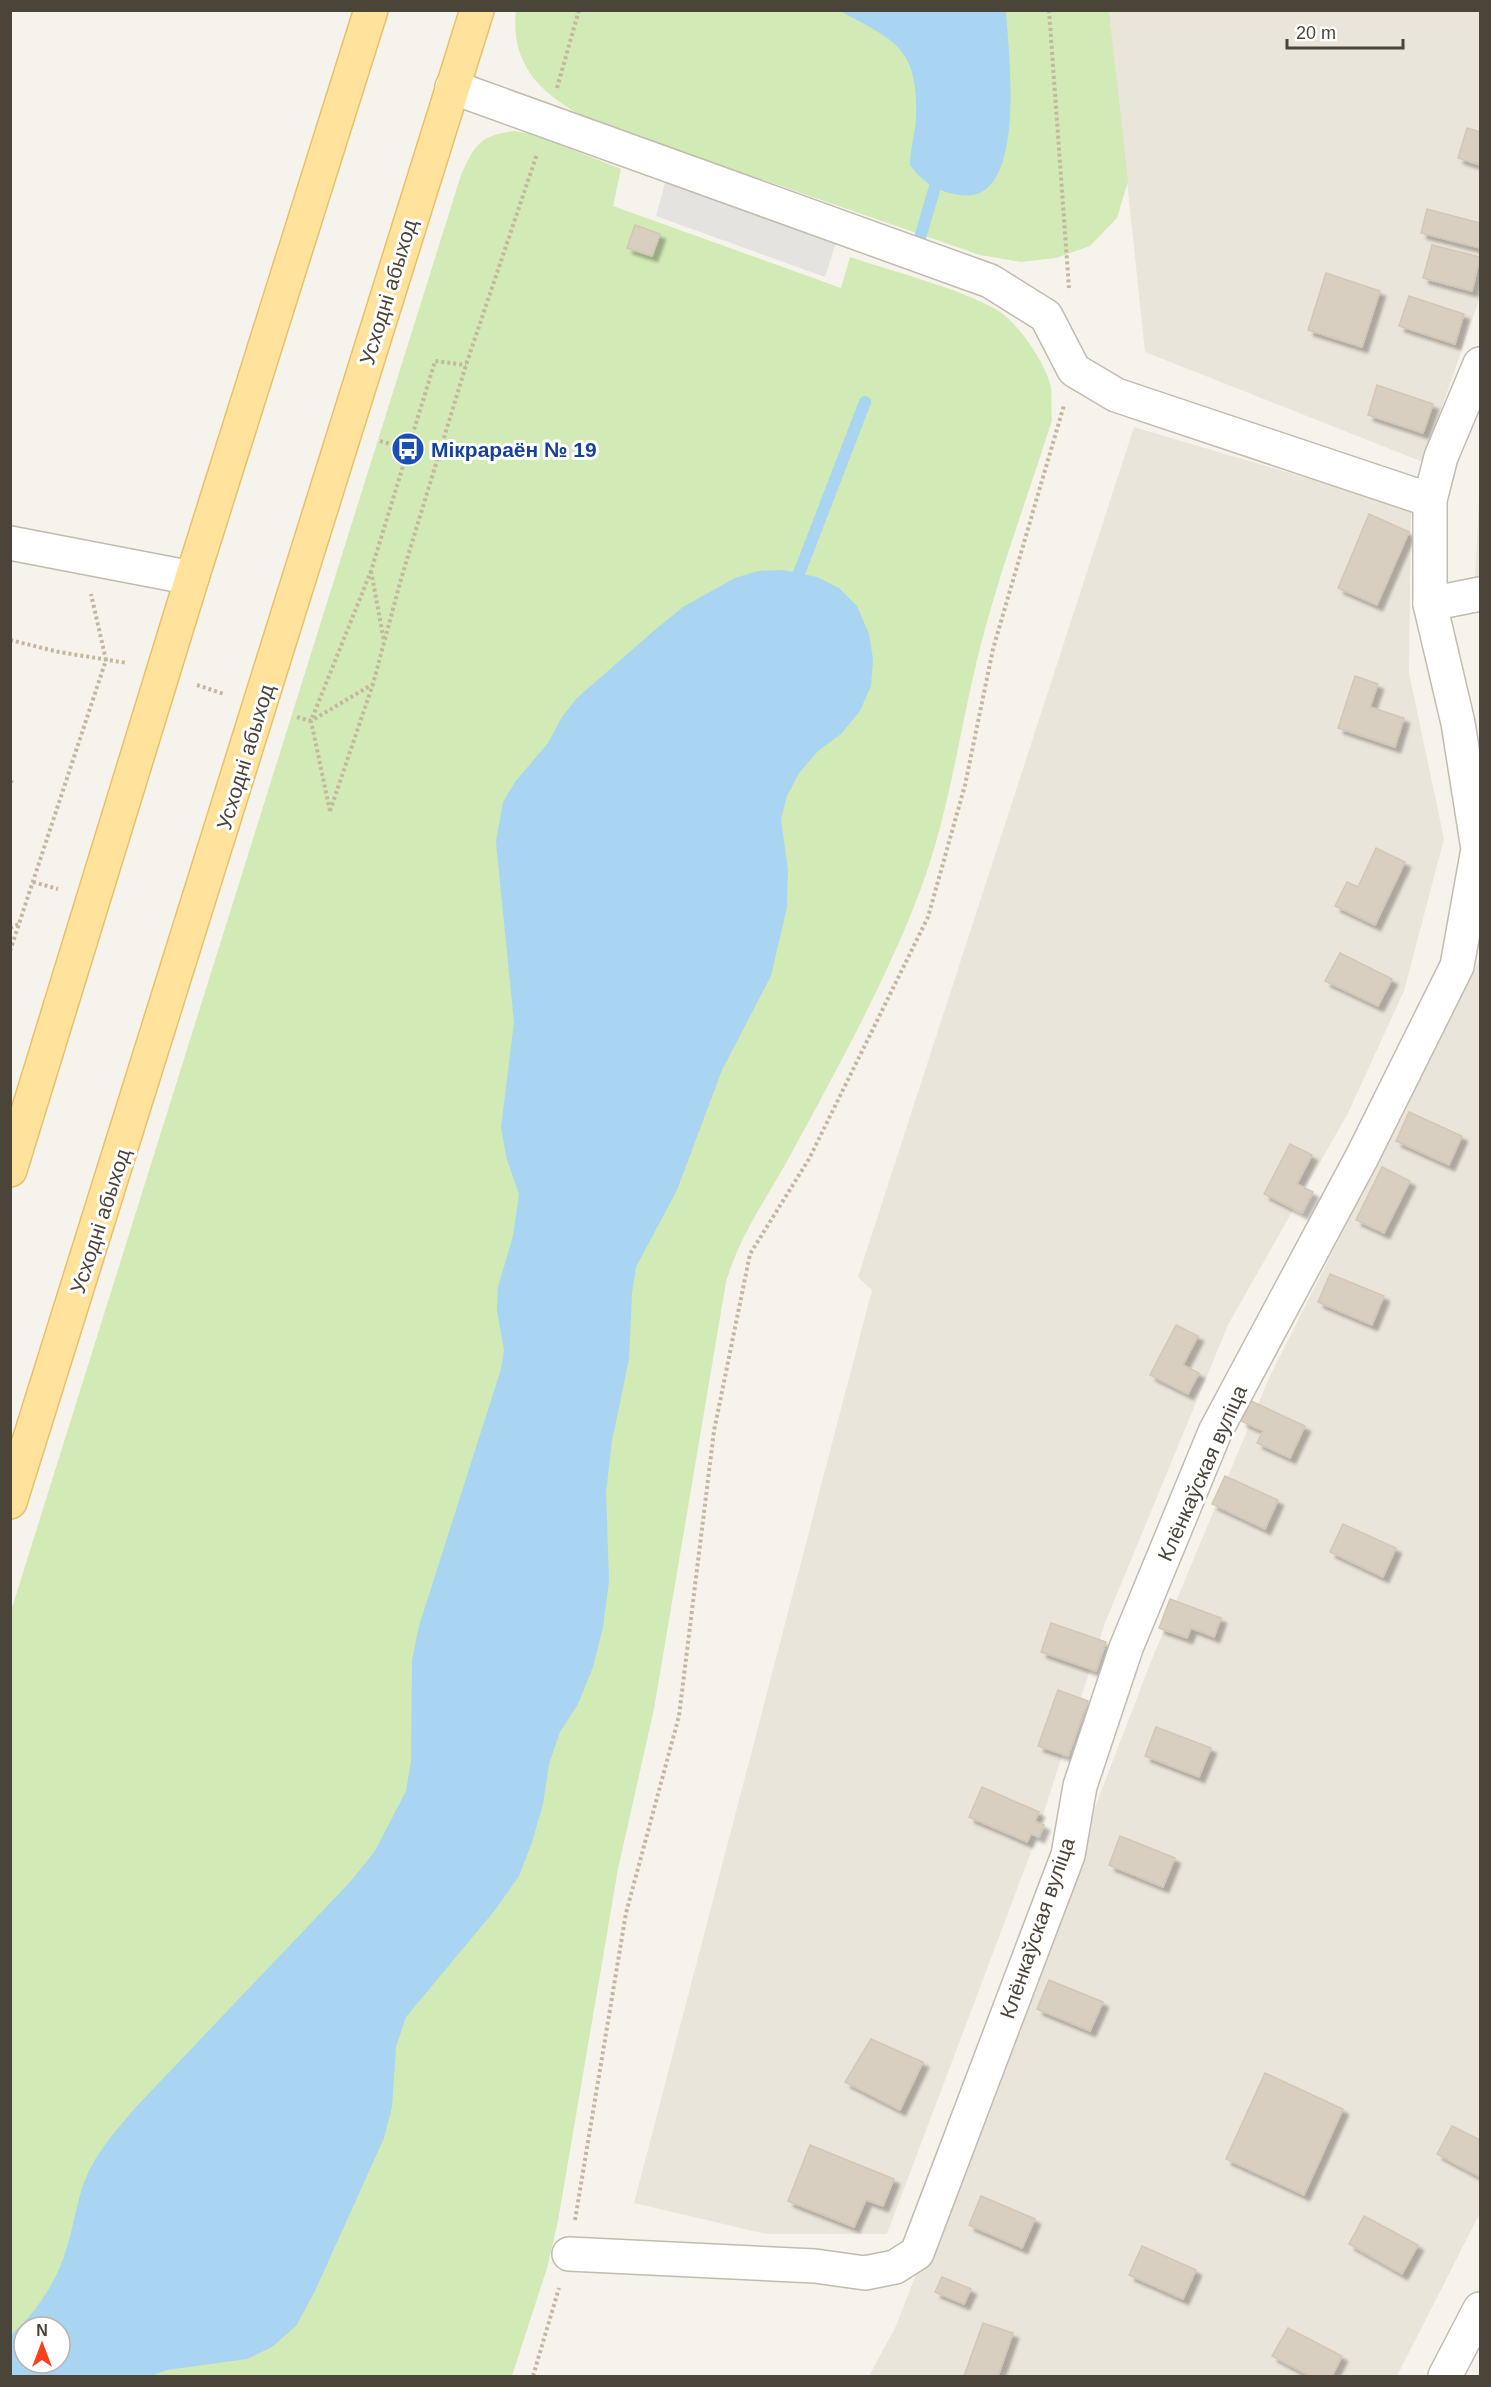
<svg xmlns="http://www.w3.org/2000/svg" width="1491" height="2387" viewBox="0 0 1491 2387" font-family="Arial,sans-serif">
	<defs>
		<filter id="shadow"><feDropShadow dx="5.5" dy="5.5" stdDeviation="1.5" flood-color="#0004"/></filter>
	</defs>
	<rect width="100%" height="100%" fill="#f6f3ec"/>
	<g fill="#eae5da">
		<polygon points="1109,11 1480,11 1480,297 1423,462 1145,352"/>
		<polygon points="1134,427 1411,509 1409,673 1444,839 1404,991 1348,1113 1228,1325 1105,1623 1031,1852 887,2234 766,2234 634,2203 872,1290 858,1277"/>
		<polygon points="1480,479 1480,581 1475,579"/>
		<polygon points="1480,958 1480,2213 1397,2376 869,2376 896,2326 1150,1664 1269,1378"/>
	</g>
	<g fill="#d2eab5" fill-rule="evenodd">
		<path d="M516,10L1109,11L1128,181L1117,218L1090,246L1056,258L1021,262L980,255L587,119C542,94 510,67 516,10Z"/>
		<path d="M515,131L536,135L621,169L613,206L841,288L850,257C894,272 959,288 997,310C1018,322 1047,365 1051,388C1052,399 1051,410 1052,420C1030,490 1004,559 985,629C961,716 952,806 920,891C887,979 836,1071 791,1154C768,1197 740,1234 726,1282L654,1709L618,1869L558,2221L547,2268L512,2376H11V1611L461,175C475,144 480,135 515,131ZM24,2327H60V2363H24Z"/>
	</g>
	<polygon fill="#e5e3e0" points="670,165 841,227 825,277 656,216"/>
	<g fill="#a9d4f2" fill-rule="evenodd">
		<path d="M840,11H1006C1008,49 1029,206 960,195C938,192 923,183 910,165C910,149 915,135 916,119C919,48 896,41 840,11Z"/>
		<path d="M783,570L817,577L839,588L857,606L869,634L873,659L871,686L860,711L841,734L818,751L799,773L787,796L781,819L788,870L787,907L771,976L722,1070L677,1190L636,1267L632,1293L629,1359L612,1441L606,1492L609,1581L603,1627L593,1667L578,1704L560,1732L549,1764L543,1804L532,1842L519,1876L495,1910L406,2017L396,2047L392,2107L384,2138L315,2291L296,2326L272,2347L247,2359L167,2370L151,2376H11V2335C37,2311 57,2282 67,2247C75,2222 77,2195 89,2171C100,2148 119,2127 135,2108L351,1881L375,1851L406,1791L411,1761L412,1660L419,1626L501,1369L504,1350L497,1311L498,1287L513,1236L519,1194L507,1160L501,1128L514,1022L496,842L503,802L515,782L548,743L562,717L577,698L656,629L683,607L735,578L758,571ZM24,2327H60V2363H24Z"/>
	</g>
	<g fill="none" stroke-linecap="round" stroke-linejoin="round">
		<g stroke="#a9d4f2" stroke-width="12">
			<polyline points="917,248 939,173"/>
			<polyline points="793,589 865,402"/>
		</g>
	</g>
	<g fill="#d8cfc1" stroke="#d3c7b4" stroke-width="1.5" filter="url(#shadow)">
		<polygon points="1467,128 1480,132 1480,165 1458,158"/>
		<polygon points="1427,209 1480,223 1480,248 1421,233"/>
		<polygon points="635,225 660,234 652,256 627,248"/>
		<polygon points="1432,245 1480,257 1472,291 1423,278"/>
		<polygon points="1326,273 1380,291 1362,347 1308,330"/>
		<polygon points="1409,296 1464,314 1455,344 1399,326"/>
		<polygon points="1377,385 1433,404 1423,433 1368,415"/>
		<polygon points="1369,514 1409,532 1377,605 1338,588"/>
		<polygon points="1355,676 1378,684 1370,707 1404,718 1395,747 1338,728"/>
		<polygon points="1376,848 1405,862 1375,925 1335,906 1347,882 1358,887"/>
		<polygon points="1340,953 1392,979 1378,1006 1325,981"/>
		<polygon points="1409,1112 1462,1136 1449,1165 1396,1141"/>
		<polygon points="1290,1144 1312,1155 1297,1184 1313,1192 1302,1213 1264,1194"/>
		<polygon points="1382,1167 1410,1181 1384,1233 1356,1220"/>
		<polygon points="1330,1274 1384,1296 1372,1325 1318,1302"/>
		<polygon points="1176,1325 1198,1336 1183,1365 1199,1373 1188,1394 1150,1375"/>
		<polygon points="1251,1401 1305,1426 1290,1458 1257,1443 1263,1431 1241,1421"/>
		<polygon points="1225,1476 1278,1500 1265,1529 1212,1504"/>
		<polygon points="1343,1524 1396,1548 1383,1577 1330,1552"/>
		<polygon points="1170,1599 1221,1618 1214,1637 1191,1628 1187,1638 1159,1628"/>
		<polygon points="1051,1623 1106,1642 1096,1671 1041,1652"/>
		<polygon points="1058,1690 1088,1701 1068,1756 1038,1746"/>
		<polygon points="1156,1727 1211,1748 1199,1777 1145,1756"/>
		<polygon points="982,1787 1039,1812 1035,1821 1044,1825 1039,1837 1031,1834 1027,1842 969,1817"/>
		<polygon points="1120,1836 1175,1858 1163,1887 1109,1865"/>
		<polygon points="1049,1980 1103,2002 1090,2031 1037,2009"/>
		<polygon points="871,2039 923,2062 900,2110 845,2082"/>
		<polygon points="1265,2073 1343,2109 1304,2195 1226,2159"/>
		<polygon points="1452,2126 1480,2140 1480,2177 1437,2154"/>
		<polygon points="810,2145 894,2179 883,2206 866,2200 854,2227 788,2201"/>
		<polygon points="981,2196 1035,2219 1022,2248 969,2225"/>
		<polygon points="1364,2216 1418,2245 1402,2274 1349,2244"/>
		<polygon points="1142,2246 1196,2270 1183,2299 1129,2275"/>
		<polygon points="942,2277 971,2289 964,2304 935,2292"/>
		<polygon points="983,2323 1013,2333 998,2376 964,2376"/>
		<polygon points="1288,2328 1342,2356 1332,2376 1310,2376 1272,2356"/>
	</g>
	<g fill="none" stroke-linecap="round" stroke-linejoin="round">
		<defs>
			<g id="minor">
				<polyline points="452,87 990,281 1046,316 1074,370 1116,395 1430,500"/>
				<polyline points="10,543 192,578"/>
				<polyline points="1430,604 1480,594"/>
				<polyline points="569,2254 815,2266 865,2273 895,2267 917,2253 1068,1855 1080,1786 1126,1648 1215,1432 1362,1157 1457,966 1478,849 1458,723 1430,604 1430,500 1441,457 1480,364"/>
				<polyline points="1445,2376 1480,2309"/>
			</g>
			<g id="major">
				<polyline points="10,1170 192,578 371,10"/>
				<polyline points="10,1502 477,10"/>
			</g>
		</defs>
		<use href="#minor" stroke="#c2bbae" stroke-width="36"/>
		<use href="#major" stroke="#e6c16a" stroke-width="36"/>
		<g stroke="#c4b79f" stroke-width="4" stroke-dasharray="3 3" stroke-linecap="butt">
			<polyline points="1049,10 1069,288"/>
			<polyline points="557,88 579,10"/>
			<polyline points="380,441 408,449"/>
			<polyline points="371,571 384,641"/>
			<polyline points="10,640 59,652 127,663"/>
			<polyline points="197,685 224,694"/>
			<polyline points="297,717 311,721 371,571 435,361 466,365"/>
			<polyline points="10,782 13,780"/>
			<polyline points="330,811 373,684 401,579 466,365 537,154"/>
			<polyline points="330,811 311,721 373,684"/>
			<polyline points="33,882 58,889"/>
			<polyline points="10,928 19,924"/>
			<polyline points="10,951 106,660 91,594"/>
			<polyline points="575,2220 626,1913 679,1716 714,1431 750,1254 809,1159 928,917 965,785 993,649 1064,405"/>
			<polyline points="533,2376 559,2288"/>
		</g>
		<use href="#minor" stroke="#fff" stroke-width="33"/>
		<use href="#major" stroke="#ffe39c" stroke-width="33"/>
	</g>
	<defs>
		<symbol id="bus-disc" viewBox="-11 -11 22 22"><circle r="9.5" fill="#1a4fb4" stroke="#fff"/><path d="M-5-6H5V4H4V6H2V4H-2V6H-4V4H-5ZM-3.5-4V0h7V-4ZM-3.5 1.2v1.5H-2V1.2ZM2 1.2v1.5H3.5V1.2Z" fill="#fff"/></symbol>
	</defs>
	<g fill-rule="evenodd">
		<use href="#bus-disc" x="389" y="430" width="38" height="38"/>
	</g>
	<g text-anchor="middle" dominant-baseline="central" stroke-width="6" stroke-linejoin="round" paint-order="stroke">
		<g font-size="21" fill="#4b4439" stroke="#fff">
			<text transform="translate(388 292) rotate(-73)">Усходні абыход</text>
			<text transform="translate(245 757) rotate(-73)">Усходні абыход</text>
			<text transform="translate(100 1221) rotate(-72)">Усходні абыход</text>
			<text transform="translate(1202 1473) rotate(-66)">Клёнкаўская вуліца</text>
			<text transform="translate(1037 1928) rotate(-71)">Клёнкаўская вуліца</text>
		</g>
		<g font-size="21" font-weight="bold" fill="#164399" stroke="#fff" text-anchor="start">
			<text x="431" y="449">Мікрараён № 19</text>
		</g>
	</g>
	<rect width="1491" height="2387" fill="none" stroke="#4b4439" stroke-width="24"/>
	<g transform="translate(42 2345)"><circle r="28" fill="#ffffff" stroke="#b7b4b0" stroke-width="1.5"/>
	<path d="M0-4.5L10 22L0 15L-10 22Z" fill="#fc3f1d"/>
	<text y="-9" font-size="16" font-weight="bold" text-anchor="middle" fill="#4b4439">N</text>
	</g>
	<path d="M1287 39v9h116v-9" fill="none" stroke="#4b4439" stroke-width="3"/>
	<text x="1296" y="39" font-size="18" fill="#4b4439" stroke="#ffffff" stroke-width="4.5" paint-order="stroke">20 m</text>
</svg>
